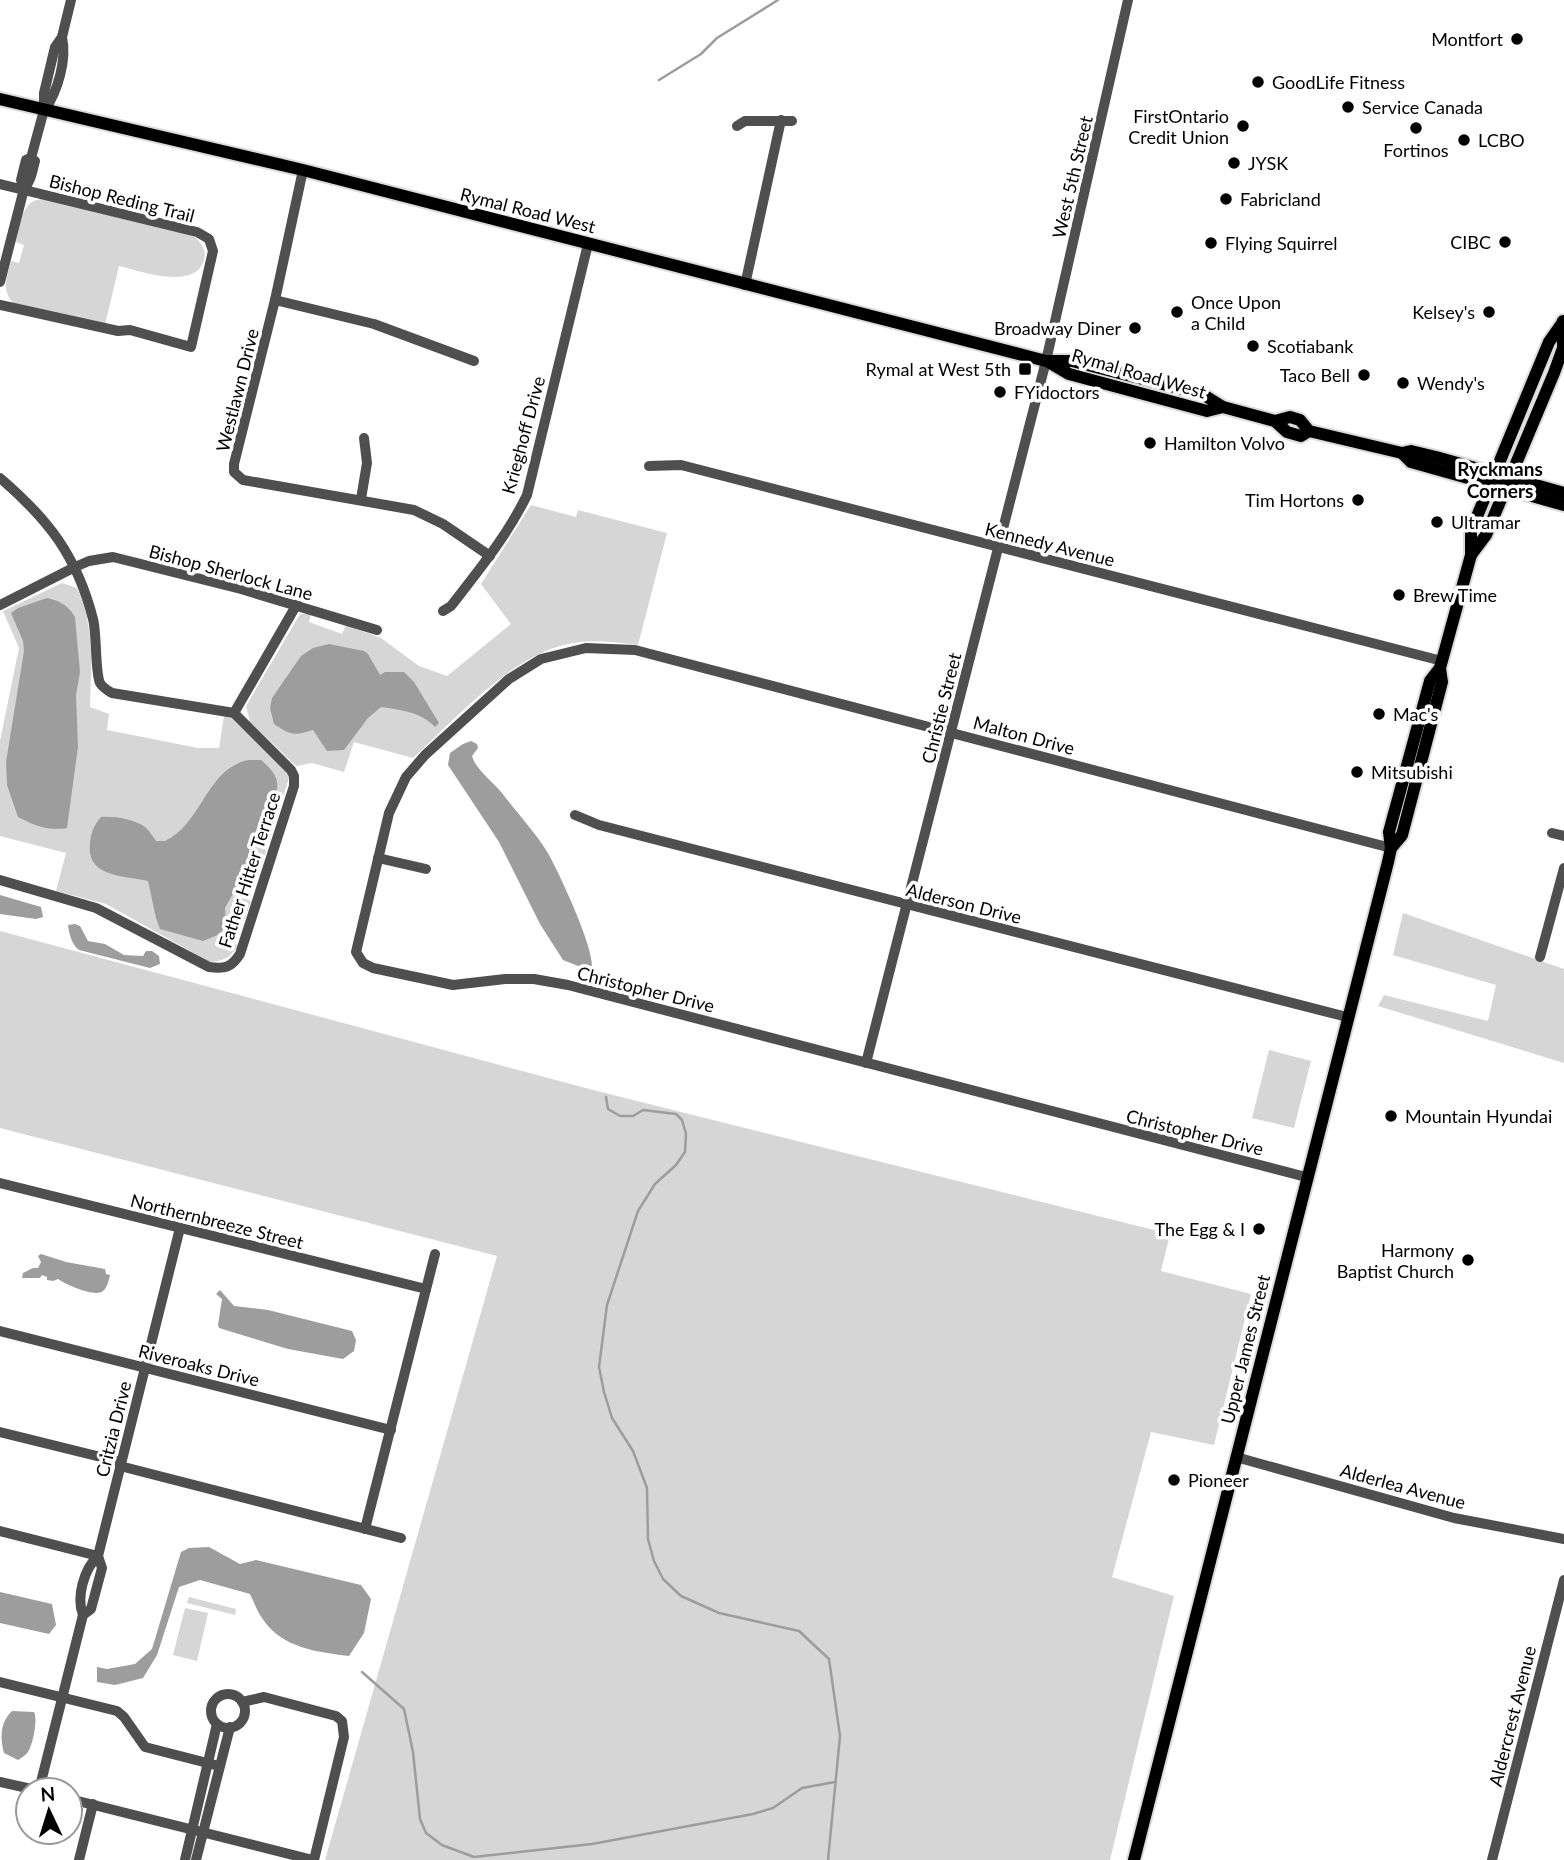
<svg xmlns="http://www.w3.org/2000/svg" width="1564" height="1860" viewBox="0 0 1564 1860" font-family="Lato,sans-serif">
	<rect width="100%" height="100%" fill="#fff"/>
	<g fill="#d6d6d6">
		<path d="M41,199L194,236C201,243 207,250 204,260C195,291 140,271 119,266L105,325L13,303C1,289 7,277 11,261L19,263L24,245L16,242C20,226 21,201 41,199Z"/>
		<path d="M531,505L576,517L578,510L667,533L638,645C615,642 591,639 568,644C511,656 456,718 413,758L354,742L344,772L312,763L296,766L250,722L246,706L300,614H311L309,622L342,634L346,625L381,638L419,666L447,676L511,624L481,584Z"/>
		<path d="M62,583L77,588C95,626 91,667 90,707L109,714L107,730L198,748H219L224,716L233,719L285,767L289,778L258,876L251,874L245,898L251,901L244,921L235,920L229,943L239,945C230,957 225,961 210,962L106,904L56,891L66,853L0,836V741L19,648L3,611Z"/>
		<polygon points="1403,913 1564,969 1564,1063 1378,1006 1384,995 1488,1021 1496,985 1393,955"/>
		<polygon points="0,931 597,1091 1170,1234 1161,1271 1251,1294 1214,1445 1151,1432 1112,1577 1174,1596 1110,1860 325,1860 497,1256 0,1128"/>
		<polygon points="1269,1050 1311,1061 1294,1128 1252,1118"/>
		<polygon points="189,1597 236,1609 235,1615 187,1603"/>
		<polygon points="185,1608 208,1613 197,1661 173,1655"/>
	</g>
	<g fill="#9d9d9d">
		<path d="M47,598C60,601 68,605 75,617L80,672L76,695L78,747L67,828C47,831 36,826 18,817L7,785L6,762L24,651L23,641L11,613L18,608Z"/>
		<path d="M329,644L364,651L368,654L380,675L385,672H404L414,682L439,723L435,727C421,712 401,710 381,707L368,718L344,750L327,751L313,730C294,736 290,735 274,724L270,708L272,698L301,656L313,648Z"/>
		<path d="M471,741L477,744L478,748L472,756C476,770 493,782 502,793C517,813 535,832 548,853C559,873 594,947 592,968L588,970L563,960L540,924L499,842L448,765L450,753L463,744Z"/>
		<path d="M248,760H261C270,768 279,776 277,789L245,872L225,908L226,924L220,934L203,941L160,929L156,918L148,881C124,875 86,878 90,843C91,833 94,825 101,817C114,816 134,819 145,827C149,830 153,837 156,841H165C202,824 206,769 248,760Z"/>
		<polygon points="0,895 41,907 43,917 36,919 0,914"/>
		<path d="M75,924L80,926L88,941L105,944L124,955L143,956L146,951H152L159,956L160,964L150,968L79,950C72,945 69,934 68,925Z"/>
		<path d="M41,1254L66,1262L105,1269L106,1274L110,1275C109,1280 107,1288 103,1291C95,1298 65,1284 58,1279L53,1281L47,1280V1277L42,1275L40,1278H22L23,1273L33,1268H38L41,1262L38,1256Z"/>
		<polygon points="220,1290 234,1306 268,1310 352,1331 356,1340 354,1351 343,1359 288,1349 219,1328 218,1325 222,1299 216,1294"/>
		<path d="M209,1547L240,1564L256,1560L361,1585L371,1599L364,1633L349,1656C317,1652 281,1648 262,1618C257,1611 254,1602 250,1594L200,1580L179,1587L157,1655L143,1678L115,1685L97,1682V1667L107,1669L135,1664L152,1649L181,1552L189,1548Z"/>
		<polygon points="0,1592 52,1604 56,1625 49,1634 0,1623"/>
		<path d="M12,1711L34,1712C38,1719 33,1745 28,1752C25,1756 21,1758 18,1760L4,1753C0,1737 0,1723 12,1711Z"/>
	</g>
	<g fill="none" stroke-linecap="round" stroke-linejoin="round">
		<g stroke="#9d9d9d" stroke-width="2.5">
			<polyline points="659,80 701,54 717,38 778,0"/>
			<polyline points="606,1097 608,1109 620,1116 633,1116 643,1110 676,1114 682,1120 686,1134 685,1152 676,1165 655,1184 638,1211 607,1305 599,1367 604,1392 612,1418 633,1451 647,1488 648,1539 654,1561 663,1579 681,1596 719,1613 799,1631 829,1659 840,1736 828,1860"/>
			<polyline points="362,1672 404,1709 413,1752 420,1819 426,1833 442,1845 474,1857 592,1844 753,1814 773,1808 802,1788 835,1782"/>
		</g>
		<defs>
			<g id="major">
				<polyline points="0,99 303,170 1046,361 1072,361 1202,394 1223,407 1275,421 1290,417 1300,420 1309,431 1402,453 1411,451 1436,457 1564,493"/>
				<polyline points="1047,361 1069,374 1207,411 1223,407"/>
				<polyline points="1275,421 1287,432 1301,436 1309,431"/>
				<polyline points="1402,453 1411,462 1564,505"/>
				<polyline points="1471,555 1486,535 1554,373 1563,348 1563,321"/>
				<polyline points="1391,848 1402,835 1442,682 1440,668 1471,555 1471,531 1549,342 1563,322"/>
				<polyline points="1134,1860 1388,862 1391,848 1389,832 1430,681 1440,668"/>
			</g>
		</defs>
		<use href="#major" stroke="#dbdbdb" stroke-width="16"/>
		<g stroke="#4f4f4f" stroke-width="10">
			<path d="M45,110C58,90 67,60 62,37"/>
			<polyline points="737,126 745,121 792,121"/>
			<polyline points="303,170 275,300 234,464 234,472 243,480 414,510 443,524 490,556"/>
			<polyline points="0,184 197,232 209,239 213,251 191,347 130,330 118,331 0,305"/>
			<polyline points="24,189 21,180 26,160 31,158"/>
			<path d="M0,282L24,189C31,181 32,172 35,161L31,158L44,110V93L55,47L62,37L71,0"/>
			<polyline points="745,285 781,120"/>
			<polyline points="275,300 374,324 474,361"/>
			<polyline points="649,466 681,465 1442,661"/>
			<path d="M0,478C48,519 77,556 93,619C97,634 95,673 100,683C103,688 107,690 112,693L234,713"/>
			<polyline points="361,499 367,463 364,438"/>
			<polyline points="0,605 75,567 89,561 113,557 241,589 377,630"/>
			<path d="M443,611L451,606C479,570 507,536 527,495L588,244"/>
			<polyline points="234,713 297,604"/>
			<polyline points="575,815 599,825 1347,1017"/>
			<polyline points="1552,833 1564,836"/>
			<polyline points="378,858 426,869"/>
			<path d="M0,880L96,908L209,967C225,969 231,968 240,954L294,786V776L291,770L234,713"/>
			<polyline points="1540,957 1564,868"/>
			<polyline points="866,1063 1046,361 1128,0"/>
			<polyline points="1306,1177 568,985 534,979 505,979 453,985 373,968 363,963 356,952 389,813 406,777 425,755 509,679 541,659 586,648 635,650 1391,848"/>
			<polyline points="0,1183 426,1289"/>
			<polyline points="0,1331 391,1430"/>
			<polyline points="0,1432 121,1462"/>
			<polyline points="1236,1457 1454,1518 1564,1539"/>
			<polyline points="120,1466 401,1538"/>
			<polyline points="365,1529 435,1254"/>
			<polyline points="0,1531 98,1556"/>
			<path d="M83,1615C76,1597 84,1569 98,1556L180,1228"/>
			<polyline points="0,1682 117,1711 124,1717 145,1747 219,1766"/>
			<circle cx="228" cy="1711" r="17"/>
			<polyline points="242,1702 264,1697 336,1716 342,1721 344,1737 314,1860"/>
			<polyline points="0,1782 36,1790"/>
			<polyline points="39,1790 83,1615 91,1609 102,1568 98,1556"/>
			<polyline points="70,1799 313,1860"/>
			<polyline points="79,1860 93,1804"/>
			<polyline points="185,1860 217,1724"/>
			<polyline points="196,1860 230,1727"/>
			<polyline points="1492,1860 1564,1580"/>
		</g>
		<use href="#major" stroke="#000" stroke-width="12"/>
	</g>
	<g fill="#000" stroke="#fff" stroke-width="2.5">
		<circle cx="1517" cy="39" r="7"/>
		<circle cx="1258" cy="82" r="7"/>
		<circle cx="1348" cy="107" r="7"/>
		<circle cx="1243" cy="126" r="7"/>
		<circle cx="1416" cy="128" r="7"/>
		<circle cx="1464" cy="140" r="7"/>
		<circle cx="1234" cy="163" r="7"/>
		<circle cx="1226" cy="199" r="7"/>
		<circle cx="1505" cy="242" r="7"/>
		<circle cx="1211" cy="243" r="7"/>
		<circle cx="1177" cy="312" r="7"/>
		<circle cx="1489" cy="312" r="7"/>
		<circle cx="1135" cy="328" r="7"/>
		<circle cx="1253" cy="346" r="7"/>
		<rect x="1018" y="362" width="14" height="14" rx="3.5"/>
		<circle cx="1364" cy="375" r="7"/>
		<circle cx="1403" cy="383" r="7"/>
		<circle cx="1000" cy="392" r="7"/>
		<circle cx="1150" cy="443" r="7"/>
		<circle cx="1358" cy="500" r="7"/>
		<circle cx="1437" cy="522" r="7"/>
		<circle cx="1399" cy="595" r="7"/>
		<circle cx="1379" cy="714" r="7"/>
		<circle cx="1357" cy="772" r="7"/>
		<circle cx="1391" cy="1116" r="7"/>
		<circle cx="1259" cy="1229" r="7"/>
		<circle cx="1468" cy="1260" r="7"/>
		<circle cx="1174" cy="1480" r="7"/>
	</g>
	<g text-anchor="middle" dominant-baseline="central" stroke-width="7" stroke-linejoin="round" paint-order="stroke">
		<g font-size="18" fill="#000" stroke="#fff" text-anchor="start">
			<text x="1503" y="39" text-anchor="end">Montfort</text>
			<text x="1272" y="82">GoodLife Fitness</text>
			<text x="1362" y="107">Service Canada</text>
			<text x="1229" y="116" text-anchor="end">FirstOntario<tspan x="1229" dy="21">Credit Union</tspan></text>
			<text x="1478" y="140">LCBO</text>
			<text x="1416" y="150" text-anchor="middle">Fortinos</text>
			<text x="1248" y="163">JYSK</text>
			<text x="1240" y="199">Fabricland</text>
			<text x="1491" y="242" text-anchor="end">CIBC</text>
			<text x="1225" y="243">Flying Squirrel</text>
			<text x="1191" y="302">Once Upon<tspan x="1191" dy="21">a Child</tspan></text>
			<text x="1475" y="312" text-anchor="end">Kelsey's</text>
			<text x="1121" y="328" text-anchor="end">Broadway Diner</text>
			<text x="1267" y="346">Scotiabank</text>
			<text x="1011" y="369" text-anchor="end">Rymal at West 5th</text>
			<text x="1350" y="375" text-anchor="end">Taco Bell</text>
			<text x="1417" y="383">Wendy's</text>
			<text x="1014" y="392">FYidoctors</text>
			<text x="1164" y="443">Hamilton Volvo</text>
			<text x="1344" y="500" text-anchor="end">Tim Hortons</text>
			<text x="1451" y="522">Ultramar</text>
			<text x="1413" y="595">Brew Time</text>
			<text x="1393" y="714">Mac's</text>
			<text x="1371" y="772">Mitsubishi</text>
			<text x="1405" y="1116">Mountain Hyundai</text>
			<text x="1245" y="1229" text-anchor="end">The Egg &amp; I</text>
			<text x="1454" y="1250" text-anchor="end">Harmony<tspan x="1454" dy="21">Baptist Church</tspan></text>
			<text x="1188" y="1480">Pioneer</text>
		</g>
		<g font-size="18" fill="#000" stroke="#fff">
			<text transform="translate(1072 177) rotate(-77)">West 5th Street</text>
			<text transform="translate(122 198) rotate(14)">Bishop Reding Trail</text>
			<text transform="translate(528 210) rotate(14)">Rymal Road West</text>
			<text transform="translate(1139 373) rotate(16)">Rymal Road West</text>
			<text transform="translate(237 390) rotate(-76)">Westlawn Drive</text>
			<text transform="translate(523 435) rotate(-75)">Krieghoff Drive</text>
			<text transform="translate(1050 544) rotate(14)">Kennedy Avenue</text>
			<text transform="translate(231 572) rotate(15)">Bishop Sherlock Lane</text>
			<text transform="translate(941 708) rotate(-76)">Christie Street</text>
			<text transform="translate(1024 735) rotate(15)">Malton Drive</text>
			<text transform="translate(249 870) rotate(-72)">Father Hitter Terrace</text>
			<text transform="translate(964 903) rotate(14)">Alderson Drive</text>
			<text transform="translate(646 989) rotate(14)">Christopher Drive</text>
			<text transform="translate(1195 1132) rotate(14)">Christopher Drive</text>
			<text transform="translate(217 1221) rotate(14)">Northernbreeze Street</text>
			<text transform="translate(1245 1349) rotate(-76)">Upper James Street</text>
			<text transform="translate(199 1365) rotate(14)">Riveroaks Drive</text>
			<text transform="translate(113 1429) rotate(-76)">Critzia Drive</text>
			<text transform="translate(1403 1486) rotate(15)">Alderlea Avenue</text>
			<text transform="translate(1512 1716) rotate(-76)">Aldercrest Avenue</text>
		</g>
		<g font-size="19" font-weight="bold" fill="#000" stroke="#fff">
			<text x="1500" y="468">Ryckmans<tspan x="1500" dy="22">Corners</tspan></text>
		</g>
	</g>
	<g transform="translate(49 1811) rotate(356)"><circle r="33" fill="#ffffff" stroke="#999999" stroke-width="2"/>
	<path d="M0-5L12 26L0 18L-12 26Z" fill="#000000"/>
	<text y="-10" font-size="19" font-weight="bold" text-anchor="middle" fill="#000000">N</text>
	</g>
</svg>
